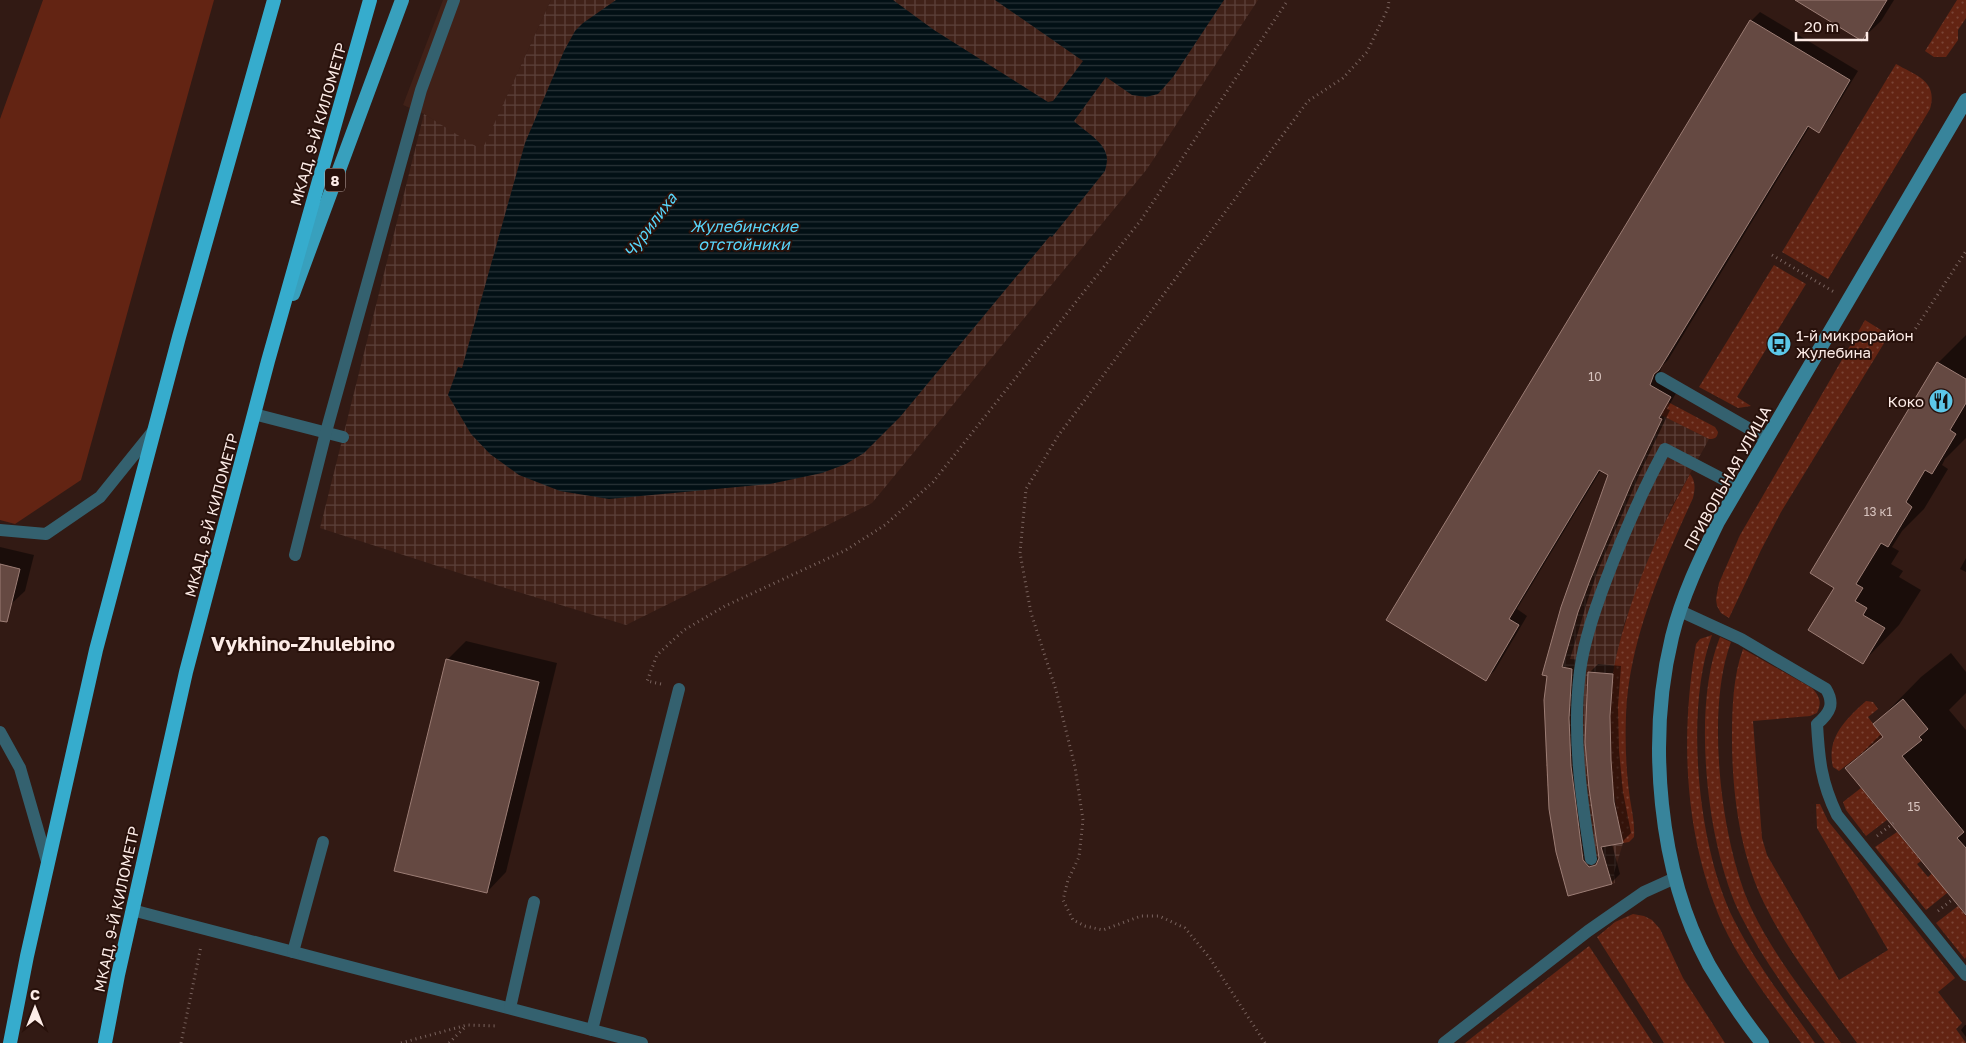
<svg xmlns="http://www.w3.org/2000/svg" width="1966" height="1043" viewBox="0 0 1966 1043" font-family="'Golos Text',sans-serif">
	<defs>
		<pattern id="industrial-grid" width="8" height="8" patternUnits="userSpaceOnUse" patternTransform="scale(1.25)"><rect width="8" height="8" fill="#402118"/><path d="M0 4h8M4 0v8" fill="none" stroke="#5c413a"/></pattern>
		<pattern id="grass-dots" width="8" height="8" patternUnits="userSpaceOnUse" patternTransform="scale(1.25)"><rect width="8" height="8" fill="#632413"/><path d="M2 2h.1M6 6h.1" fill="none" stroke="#7a4435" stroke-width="1.8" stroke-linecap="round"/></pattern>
		<pattern id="water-rules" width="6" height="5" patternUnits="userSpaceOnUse" patternTransform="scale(1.25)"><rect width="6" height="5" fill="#021015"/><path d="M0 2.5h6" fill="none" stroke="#283337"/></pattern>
	</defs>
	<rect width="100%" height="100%" fill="#321a14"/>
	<polygon fill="#402118" points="443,0 551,0 482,151 424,114 403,105"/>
	<g fill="url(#industrial-grid)">
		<polygon points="551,0 1258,0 1147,169 872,503 626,625 515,591 320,528 424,114 482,150"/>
		<polygon points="1659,390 1671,397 1662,415 1709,439 1671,508 1655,545 1624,624 1613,674 1610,716 1614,802 1623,843 1614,873 1615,883 1568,896 1549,809 1546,764 1545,699 1551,643 1573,574 1648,411"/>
	</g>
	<g fill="url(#grass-dots)">
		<polygon points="1957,0 1966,0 1966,18 1958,30 1958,40 1946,57 1934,57 1925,51"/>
		<path d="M1896,64C1917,76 1938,81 1930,109L1828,279L1782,252Z"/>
		<polygon points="1774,265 1806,284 1737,397 1751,406 1738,408 1699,387"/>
		<polygon points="1865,320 1889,335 1781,512 1761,550 1729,618 1721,613 1717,606 1716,599 1719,583 1740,535 1761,499"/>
		<path d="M1668,402L1715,427L1718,432C1717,438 1715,439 1709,439L1661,415Z"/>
		<path d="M1690,474C1696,482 1695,489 1693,498C1662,566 1629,640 1626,715C1625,743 1626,772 1630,799C1632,812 1635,824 1634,837L1629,842L1623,843C1611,788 1603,728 1613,673C1625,607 1657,533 1690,474Z"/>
		<path d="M1712,635C1684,710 1698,849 1734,920C1756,964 1787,1003 1815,1043H1801C1773,1005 1742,966 1722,923C1684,835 1680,737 1696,644L1700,639Z"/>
		<path d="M1720,637L1731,642C1705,710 1721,845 1752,910C1775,958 1810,1000 1841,1043H1825C1795,1002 1764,962 1741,916C1707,849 1691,707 1720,637Z"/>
		<path d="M1743,649L1812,688C1820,697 1822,702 1817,713L1810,716L1753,721L1762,838L1767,855L1839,980L1888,950L1817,828L1816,804H1820L1828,821L1955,978L1938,992L1962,1023L1956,1029L1966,1043H1857C1825,998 1789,954 1765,905C1740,855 1732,793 1732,738C1732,709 1733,676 1743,649Z"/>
		<path d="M1866,701L1873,702L1878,709L1868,717L1883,737L1839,771L1833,767C1826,738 1846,719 1866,701Z"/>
		<polygon points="1861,788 1877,808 1883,804 1892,816 1866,836 1846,810 1843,802"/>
		<polygon points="1897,832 1921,861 1917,864 1928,877 1936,870 1952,889 1926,910 1875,847"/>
		<polygon points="1958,906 1966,916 1966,957 1965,959 1936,923"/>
		<polygon points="1633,914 1644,916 1652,920 1660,929 1683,978 1725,1043 1664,1043 1597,937 1615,922"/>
		<polygon points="1589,946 1653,1043 1465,1043"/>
	</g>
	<polygon fill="#632413" points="43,0 214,0 81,480 15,524 0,520 0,119"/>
	<path fill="url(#water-rules)" d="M616,0H893L934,30L1048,102L1053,101L1083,61L995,0H1224L1173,77L1158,94L1146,97L1132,95L1106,77L1074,121C1084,131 1107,143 1107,159C1107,163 1106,167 1105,171L1052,237L1050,236L900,417L864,453L846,464L822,473L770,484L609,499L560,491L519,475L490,454L471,434L448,395L458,367L462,368L525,143L564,51L575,31L583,23Z"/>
	<g fill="#0007">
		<polygon points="1798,0 1894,0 1881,21 1861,40"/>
		<polygon points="1760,12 1858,71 1827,122 1818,131 1810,126 1668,360 1662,366 1659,376 1679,388 1667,409 1670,410 1641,471 1598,570 1587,602 1570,659 1581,660 1577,708 1592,851 1598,858 1600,858 1589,673 1598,664 1621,666 1618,706 1619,751 1623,792 1631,833 1622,842 1612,844 1620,874 1611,883 1569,894 1545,700 1610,474 1601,470 1517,609 1527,616 1495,670 1486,679 1387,619 1751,21"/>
		<polygon points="1966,335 1966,438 1945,459 1942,465 1948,469 1924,509 1902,531 1892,547 1899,551 1891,564 1903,571 1899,577 1921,590 1899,625 1863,662 1836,587 1938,363"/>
		<polygon points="0,547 34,555 25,591 10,605 0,603"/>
		<polygon points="1966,558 1966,572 1960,569"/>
		<polygon points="466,641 557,663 506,872 487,892 447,660"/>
		<polygon points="1951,653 1966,672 1966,693 1949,710 1966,730 1966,913 1846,769 1882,733 1875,724 1921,677"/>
		<polygon points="1965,1025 1966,1025 1966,1037 1961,1030"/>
	</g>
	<g fill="#654942" stroke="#9c7d75">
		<polygon points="1795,0 1887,0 1862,41"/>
		<polygon points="1750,20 1850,80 1819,133 1808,126 1659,370 1654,374 1650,385 1671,397 1659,418 1662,419 1632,482 1590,580 1578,612 1562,667 1572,669 1569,718 1571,766 1583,860 1589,867 1596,865 1599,858 1589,788 1585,742 1588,672 1613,674 1610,716 1611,760 1614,802 1623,843 1601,847 1612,884 1568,896 1556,852 1549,809 1544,700 1547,676 1542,675 1561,607 1608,475 1599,470 1509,619 1519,625 1486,681 1386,620"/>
		<polygon points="1937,362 1966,379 1966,403 1950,430 1956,434 1932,474 1925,470 1906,502 1912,507 1888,547 1881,543 1856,584 1863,588 1855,601 1867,608 1863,615 1885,628 1863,664 1808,630 1834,588 1810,573"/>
		<polygon points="0,564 20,569 7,622 0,621"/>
		<polygon points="446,659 539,682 487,893 394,871"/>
		<polygon points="1903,699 1928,729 1919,737 1922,740 1902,756 1964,832 1957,838 1966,848 1966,915 1845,768 1883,737 1873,724"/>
	</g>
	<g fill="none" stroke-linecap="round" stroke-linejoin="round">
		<g stroke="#79635e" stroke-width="3" stroke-dasharray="1 4" stroke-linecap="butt">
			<polyline points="1772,255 1834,292"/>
			<polyline points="1910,337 1966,251"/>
			<polyline points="661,684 647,681 657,655 684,630 725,606 846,550 885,525 933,482 1141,220 1288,0"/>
			<polyline points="1877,836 1896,821"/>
			<polyline points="1938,911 1953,899"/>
			<polyline points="181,1043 201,946"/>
			<polyline points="401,1043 467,1025 498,1026"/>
			<polyline points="449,1043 466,1026"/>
			<polyline points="1265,1043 1209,957 1185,928 1159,916 1141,916 1103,930 1085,926 1073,920 1063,900 1068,880 1079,857 1083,820 1075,767 1056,690 1031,613 1020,553 1026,489 1058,436 1308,101 1343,78 1367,52 1388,8 1389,0"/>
		</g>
		<g stroke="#34616f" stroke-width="12">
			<polyline points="1661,378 1767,439"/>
			<polyline points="254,414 343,437"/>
			<polyline points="0,530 46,534 100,497 154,430"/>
			<polyline points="295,555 326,432 421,90 454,0"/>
			<path d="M1680,611L1741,639L1826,689C1835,704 1830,713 1817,724C1819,759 1821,782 1837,815L1966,975"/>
			<polyline points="0,732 20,768 48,865"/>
			<path d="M1591,859C1581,797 1572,734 1580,671C1584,640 1595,609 1606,580C1623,535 1642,491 1665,449L1738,487"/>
			<polyline points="132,910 642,1043"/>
			<polyline points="293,952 323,842"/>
			<polyline points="510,1008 534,902"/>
			<polyline points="592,1030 679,689"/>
			<polyline points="1444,1043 1588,931 1644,892 1675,878"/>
		</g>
		<path stroke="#38849b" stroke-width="14" d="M1762,1043C1743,1019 1725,992 1709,965C1658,871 1647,740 1672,637C1682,596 1700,559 1718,522L1966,100"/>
		<polyline stroke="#38a0bd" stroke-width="14" points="293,294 402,0"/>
		<g stroke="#36accd" stroke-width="14">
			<polyline points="10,1043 27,956 96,650 179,337 274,0"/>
			<polyline points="105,1043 118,975 186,672 268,361 370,0"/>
		</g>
	</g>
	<defs>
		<symbol id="bus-disc" viewBox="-11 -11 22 22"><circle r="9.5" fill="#5cc7e8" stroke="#28110b"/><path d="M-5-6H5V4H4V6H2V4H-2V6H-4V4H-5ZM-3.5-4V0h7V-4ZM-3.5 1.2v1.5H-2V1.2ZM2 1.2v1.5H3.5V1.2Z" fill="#111"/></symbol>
		<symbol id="restaurant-disc" viewBox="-11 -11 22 22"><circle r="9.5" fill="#5cc7e8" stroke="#28110b"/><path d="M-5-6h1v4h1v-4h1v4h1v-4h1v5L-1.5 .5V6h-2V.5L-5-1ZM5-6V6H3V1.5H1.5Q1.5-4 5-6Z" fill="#111"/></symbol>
	</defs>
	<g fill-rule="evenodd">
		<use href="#bus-disc" x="1765" y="330" width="28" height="28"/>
		<use href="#restaurant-disc" x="1927" y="387" width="28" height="28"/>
	</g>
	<g text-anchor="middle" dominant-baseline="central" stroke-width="4" stroke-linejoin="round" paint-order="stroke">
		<g font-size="12" fill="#d7c3be">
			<text x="1595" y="376">10</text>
			<text x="1878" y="511">13 к1</text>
			<text x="1914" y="806">15</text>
		</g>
		<rect fill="#28110b" stroke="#bdaaa5" stroke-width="1" x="325" y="168.5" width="20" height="23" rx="4"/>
		<g font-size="14" font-weight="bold" fill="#fdece7">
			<text x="335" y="180">8</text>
		</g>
		<g font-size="15" fill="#fdece7" stroke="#28110b">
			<text transform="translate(318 124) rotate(-74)">МКАД, 9-Й КИЛОМЕТР</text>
			<text transform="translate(1727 478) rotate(-61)">ПРИВОЛЬНАЯ УЛИЦА</text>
			<text transform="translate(211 515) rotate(-75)">МКАД, 9-Й КИЛОМЕТР</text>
			<text transform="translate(116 909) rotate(-78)">МКАД, 9-Й КИЛОМЕТР</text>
		</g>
		<g font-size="15" fill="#fdece7" stroke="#28110b" text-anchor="start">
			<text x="1796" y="335">1-й микрорайон<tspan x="1796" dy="17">Жулебина</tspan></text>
			<text x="1924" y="401" text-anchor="end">Коко</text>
		</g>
		<g font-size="16" font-style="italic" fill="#58d5fa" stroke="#28110b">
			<text transform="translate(650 225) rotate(-53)">Чурилиха</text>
			<text x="744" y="226">Жулебинские<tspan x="744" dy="18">отстойники</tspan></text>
		</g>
		<g font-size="20" font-weight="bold" fill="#fdece7" stroke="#28110b">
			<text x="303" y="643">Vykhino-Zhulebino</text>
		</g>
	</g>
	<g transform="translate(35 1008)" stroke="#28110b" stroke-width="4" paint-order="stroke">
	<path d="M0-4L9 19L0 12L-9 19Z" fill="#fdece7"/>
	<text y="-8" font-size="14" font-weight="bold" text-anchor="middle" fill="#fdece7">С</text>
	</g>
	<path d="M1796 32v8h71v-8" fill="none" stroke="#fdece7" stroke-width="2.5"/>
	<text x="1804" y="32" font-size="15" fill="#fdece7" stroke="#28110b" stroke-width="4" paint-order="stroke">20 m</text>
</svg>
